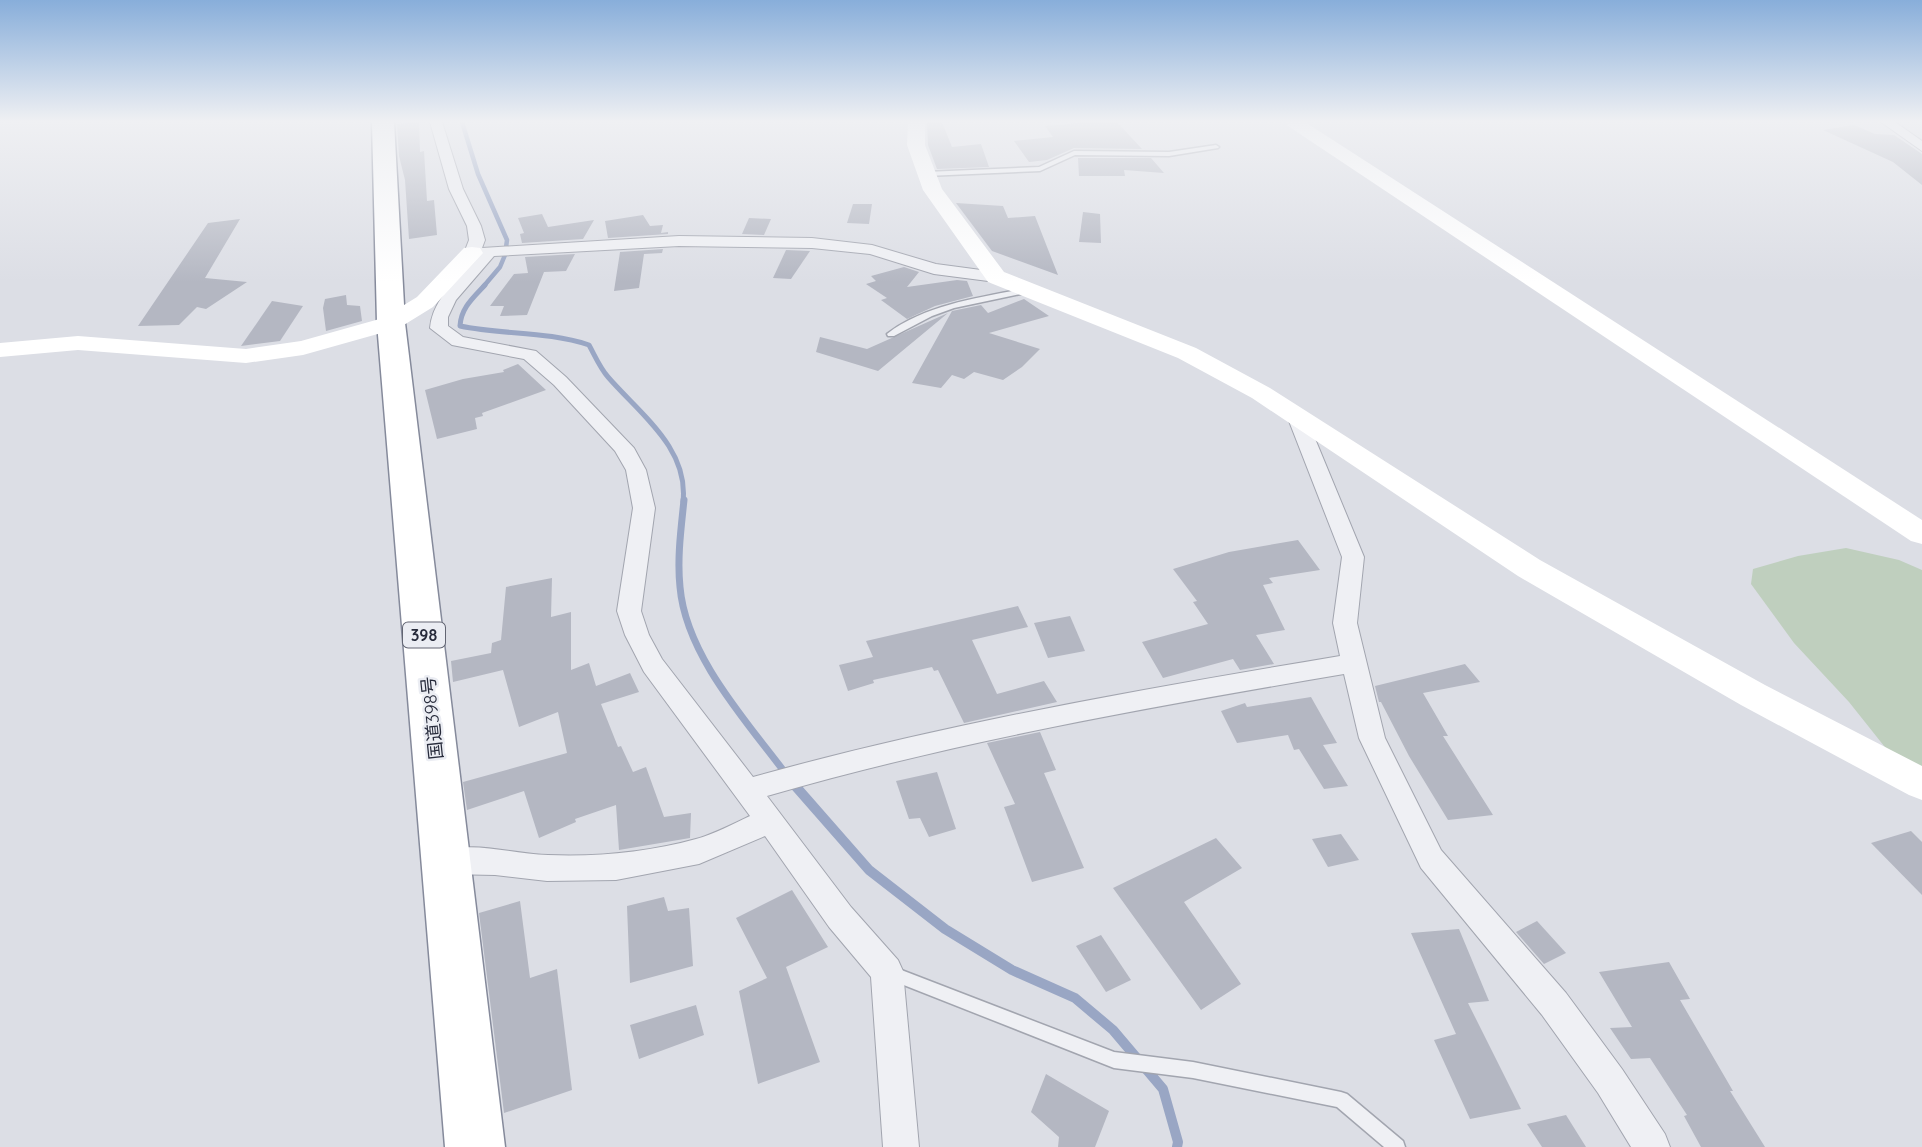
<svg xmlns="http://www.w3.org/2000/svg" width="1922" height="1147" viewBox="0 0 1922 1147" font-family="Quicksand,'Noto Sans JP',sans-serif">
	<rect width="100%" height="100%" fill="#dcdee5"/>
	<polygon fill="#bfcfbe" points="1846,548 1899,560 1922,570 1922,789 1892,756 1849,702 1794,643 1751,584 1753,569 1798,556"/>
	<g fill="none" stroke-linecap="round" stroke-linejoin="round">
		<polyline stroke="#99a6c4" stroke-width="4.5" points="462,122 478,174 507,240 505,255 500,267 483,287"/>
		<path stroke="#99a6c4" stroke-width="5" d="M485,285C473,298 461,308 460,326C503,335 547,331 589,345C595,356 600,368 608,377C640,414 689,448 683,502"/>
		<path stroke="#99a6c4" stroke-width="7" d="M684,500C681,529 677,558 680,587C686,658 751,726 792,782"/>
		<polyline stroke="#99a6c4" stroke-width="10" points="791,781 869,870 945,929 1012,970 1075,998 1113,1030 1163,1089 1178,1142 1177,1147"/>
	</g>
	<g fill="#b4b7c2">
		<polygon points="419,122 420,152 424,151 427,201 434,200 437,235 409,239 405,180 399,156 397,124"/>
		<polygon points="927,122 942,122 952,147 981,144 989,167 937,169 928,145"/>
		<polygon points="1090,122 1117,122 1142,149 1074,148 1047,160 1029,162 1014,141 1053,137 1045,126"/>
		<polygon points="1854,125 1875,134 1894,135 1922,154 1922,185 1893,162 1823,130"/>
		<polygon points="1078,158 1151,158 1164,173 1124,170 1125,176 1079,176"/>
		<polygon points="956,203 1003,206 1008,218 1035,216 1058,275 992,251"/>
		<polygon points="853,204 872,204 869,224 847,223"/>
		<polygon points="1083,212 1100,214 1101,243 1079,242"/>
		<polygon points="542,214 548,227 594,220 583,239 522,243 520,234 524,233 518,218"/>
		<polygon points="643,215 650,226 663,225 661,233 668,232 668,234 608,238 605,221"/>
		<polygon points="749,218 771,219 764,235 742,234"/>
		<polygon points="240,219 205,278 247,282 206,309 197,307 179,325 138,326 208,223"/>
		<polygon points="663,249 662,253 644,254 639,288 614,291 620,252"/>
		<polygon points="786,250 810,251 791,279 773,278"/>
		<polygon points="575,254 566,271 544,272 527,315 500,316 504,306 490,306 514,274 528,273 525,257"/>
		<polygon points="904,267 919,272 907,287 957,280 967,281 973,296 935,306 907,319 881,300 887,298 866,284 876,281 871,276"/>
		<polygon points="346,295 347,305 360,306 362,321 326,331 323,308 325,299"/>
		<polygon points="1024,299 1049,316 989,333 1040,349 1022,367 1003,380 974,372 964,379 952,375 941,388 912,383 952,311 981,305 988,313"/>
		<polygon points="272,301 303,306 280,341 241,346"/>
		<polygon points="948,313 878,371 816,352 820,337 867,349"/>
		<polygon points="518,364 546,390 482,413 483,416 475,418 477,429 437,439 425,390 463,379 504,372 503,370"/>
		<polygon points="1298,540 1320,570 1269,578 1273,583 1263,585 1285,630 1256,635 1274,664 1240,670 1233,659 1163,678 1142,642 1208,624 1193,602 1197,601 1173,569 1229,552"/>
		<polygon points="552,578 551,617 571,612 571,670 589,663 596,686 630,673 639,692 601,704 618,747 621,746 633,772 646,767 664,817 691,813 690,838 619,850 616,805 575,819 576,822 539,838 524,791 467,810 463,782 567,753 558,712 519,727 503,670 453,682 451,661 491,653 492,643 501,640 506,587"/>
		<polygon points="1018,606 1028,627 972,640 997,694 1044,681 1057,702 964,723 938,670 934,671 932,667 873,680 874,683 848,691 839,665 873,657 866,641"/>
		<polygon points="1070,616 1085,651 1048,658 1034,623"/>
		<polygon points="1465,664 1480,682 1423,693 1448,736 1443,736 1493,815 1448,820 1409,756 1381,702 1379,702 1375,686"/>
		<polygon points="1311,697 1337,743 1323,745 1348,786 1324,789 1299,749 1294,750 1288,735 1237,743 1221,711 1245,703 1247,707"/>
		<polygon points="1040,732 1056,770 1044,773 1084,868 1032,882 1004,807 1015,804 987,743"/>
		<polygon points="937,772 956,829 929,837 920,818 909,819 896,781"/>
		<polygon points="1911,831 1922,842 1922,895 1871,843"/>
		<polygon points="1341,834 1359,860 1328,867 1312,839"/>
		<polygon points="1216,838 1242,868 1184,902 1241,984 1201,1010 1113,888"/>
		<polygon points="792,890 828,947 786,967 820,1062 758,1084 739,991 767,978 736,918"/>
		<polygon points="664,897 668,911 689,908 693,966 630,983 627,906"/>
		<polygon points="520,901 530,978 557,969 572,1090 504,1113 479,913"/>
		<polygon points="1537,921 1566,953 1544,964 1516,932"/>
		<polygon points="1459,929 1489,1001 1468,1003 1521,1109 1470,1119 1434,1040 1456,1034 1411,933"/>
		<polygon points="1101,935 1131,980 1106,992 1076,946"/>
		<polygon points="1669,962 1690,999 1680,1000 1733,1091 1730,1091 1765,1147 1701,1147 1684,1116 1687,1115 1650,1058 1631,1059 1610,1028 1632,1027 1599,972"/>
		<polygon points="696,1005 704,1035 639,1059 630,1025"/>
		<polygon points="1046,1074 1109,1111 1095,1147 1058,1147 1059,1137 1031,1112"/>
		<polygon points="1566,1115 1586,1147 1542,1147 1527,1124"/>
	</g>
	<g fill="none" stroke-linecap="round" stroke-linejoin="round">
		<defs>
			<g id="lane">
				<polygon points="1216,145 1219,147 1218,148 1169,156 1075,155 1040,171 926,176 923,174 926,172 1039,167 1074,151 1169,152"/>
				<path d="M1027,288H1030V292L954,308L932,316L894,336H888L887,334C926,304 980,298 1027,288Z"/>
				<polygon points="891,966 1114,1052 1193,1062 1341,1092 1347,1094 1403,1141 1405,1147 1384,1147 1337,1107 1193,1078 1114,1068 886,978 884,973 886,968"/>
			</g>
			<g id="street">
				<path d="M430,122H442L463,189L481,226L485,240L482,248L679,236L812,238L872,245L936,264L996,272L1004,277L996,282L934,274L870,254L812,248L679,246L494,256L456,300L448,317V326L463,337L536,351L566,377L634,448L646,470L655,508L641,611L649,635L662,659L753,777C946,723 1143,689 1340,656L1333,623L1342,557L1287,416L1297,410L1304,412L1364,557L1357,623L1385,738L1441,850L1566,993L1622,1069L1665,1134L1670,1147H1631L1598,1093L1542,1015L1421,868L1359,738L1344,674C1150,707 957,741 767,796L851,907L898,960L903,971L919,1147H883L871,977L829,927L765,836L699,864L616,880L547,881L495,875L447,874L437,870L432,861L437,852C471,840 513,854 548,855C597,857 649,852 696,839C714,834 733,824 750,816L644,672L625,635L617,611L633,508L626,470L615,451L554,385L524,359L452,345L430,328C433,297 459,279 478,257L467,256L464,253L469,240L467,226L449,189Z"/>
				<polygon points="1881,122 1895,122 1922,141 1922,151"/>
			</g>
			<polygon id="highway" points="372,122 394,122 405,323 505,1147 445,1147 377,323"/>
		</defs>
		<use href="#lane" stroke="#a2a5af" stroke-width="3"/>
		<use href="#street" stroke="#a2a5af" stroke-width="2"/>
		<use href="#highway" stroke="#858a9b" stroke-width="3"/>
		<use href="#lane" fill="#eff0f4" fill-rule="evenodd"/>
		<use href="#street" fill="#eff0f4" fill-rule="evenodd"/>
		<g fill="#fff" fill-rule="evenodd">
			<polygon points="908,122 925,122 925,145 942,189 1004,272 1196,348 1270,388 1540,560 1765,685 1922,766 1922,800 1909,795 1741,705 1518,576 1252,398 1178,358 988,282 923,190 907,145"/>
			<polygon points="1286,122 1305,122 1922,520 1922,544 1911,541 1288,126"/>
			<polygon points="472,247 480,248 483,253 433,307 399,328 303,355 246,363 78,350 0,357 0,343 78,336 246,349 301,341 383,318 417,297 464,248"/>
		</g>
		<use href="#highway" fill="#fff" fill-rule="evenodd"/>
	</g>
	<linearGradient id="sky" x2="0" y2="1"><stop stop-color="#88aeda"/><stop offset="0.43" stop-color="#eff0f3"/><stop offset="1" stop-color="#eff0f3" stop-opacity="0"/></linearGradient>
	<rect width="1922" height="282" fill="url(#sky)"/>
	<g text-anchor="middle" dominant-baseline="central" stroke-width="5" stroke-linejoin="round" paint-order="stroke">
		<rect fill="#ebedf3" stroke="#626572" stroke-width="2" x="403" y="622.5" width="42" height="25" rx="5"/>
		<g font-size="16" font-weight="bold" fill="#272b3b">
			<text x="424" y="635">398</text>
		</g>
		<g font-size="18" fill="#272b3b" stroke="#ebedf3">
			<text transform="translate(432 718) rotate(-96)">国道398号</text>
		</g>
	</g>
</svg>
